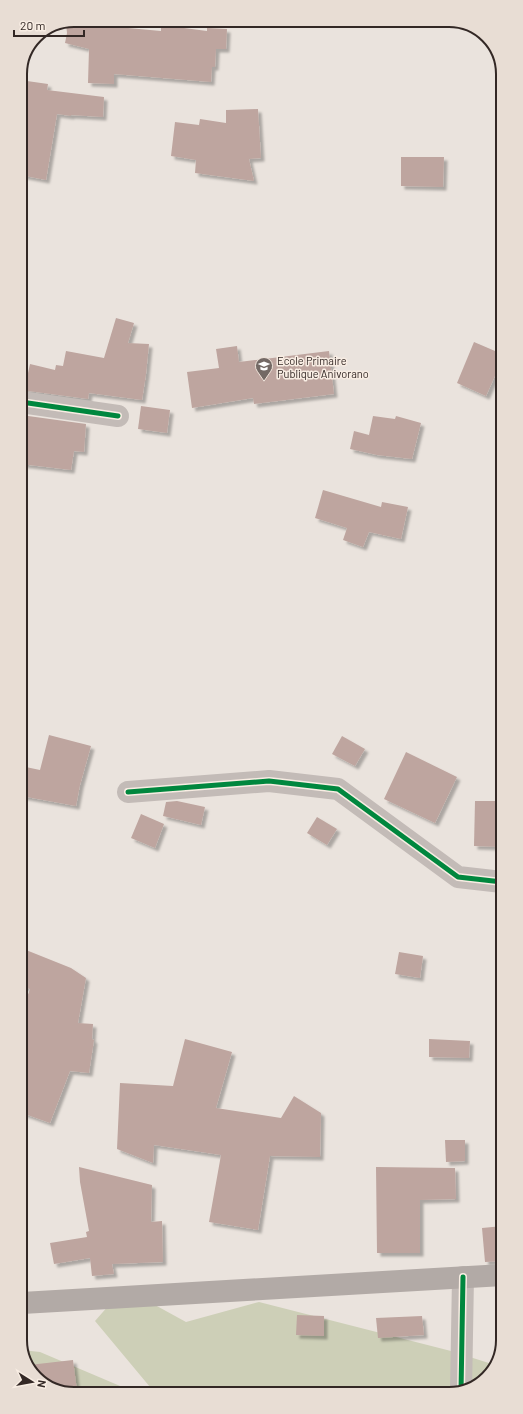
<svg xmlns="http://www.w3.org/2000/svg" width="523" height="1414" viewBox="0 0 523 1414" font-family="Barlow,sans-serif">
	<defs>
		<filter id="shadow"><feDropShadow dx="3.5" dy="3.5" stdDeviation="1" flood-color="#0004"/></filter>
	</defs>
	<rect width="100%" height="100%" fill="#eae3dd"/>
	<g fill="#cdcfb7">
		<polygon points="124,1288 186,1322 259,1302 451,1351 495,1365 492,1373 463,1392 155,1393 95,1321"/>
		<polygon points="22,1350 40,1352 139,1394 70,1394 39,1381 22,1354"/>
	</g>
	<g fill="#bea59f" filter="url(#shadow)">
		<polygon points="74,20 84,20 84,24 161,31 161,25 207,31 207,28 227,29 226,49 216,49 215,67 212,67 211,82 114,74 114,84 88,83 89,49 65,43 67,33 66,23"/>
		<polygon points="20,80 48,84 47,90 104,97 103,117 71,115 71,116 57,114 46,180 20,175 20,165 28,125 20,124"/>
		<polygon points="258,109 261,158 249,159 254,181 195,173 196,160 171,156 175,122 199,125 200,119 226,123 226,110"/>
		<polygon points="401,157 444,157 443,187 401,186"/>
		<polygon points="116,318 134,323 128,343 149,344 146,374 142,400 89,393 88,399 21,390 21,371 28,373 30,364 55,370 56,365 63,366 66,351 104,358"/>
		<polygon points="474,342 502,354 502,360 486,396 457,383"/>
		<polygon points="237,346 239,362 329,351 334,394 254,404 253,398 192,408 187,372 219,368 216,349"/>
		<polygon points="141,406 170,410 167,433 138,429"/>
		<polygon points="21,415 86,424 84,452 74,451 71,470 21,464"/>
		<polygon points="373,416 395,419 396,416 421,423 412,459 377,455 350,449 354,431 369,435"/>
		<polygon points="323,490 381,507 382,502 408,507 401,539 369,532 363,547 343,540 347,528 315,518"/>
		<polygon points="49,735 91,746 80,785 76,806 21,796 21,766 40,770"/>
		<polygon points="342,736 365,749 355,766 332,754"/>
		<polygon points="406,752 457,777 435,823 384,799"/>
		<polygon points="177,801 205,807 201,825 163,816 166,802"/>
		<polygon points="475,801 502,801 502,847 474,846"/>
		<polygon points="141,814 164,824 155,848 131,838"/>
		<polygon points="317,817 337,829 327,845 307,833"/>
		<polygon points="21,948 71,968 86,978 78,1023 93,1024 92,1039 94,1040 89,1073 70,1071 50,1123 22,1113 21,1024 28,1000 26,1000 30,989 21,986"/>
		<polygon points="399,952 423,956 420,978 395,974"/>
		<polygon points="185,1039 232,1052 216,1108 281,1118 294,1096 321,1113 320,1157 270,1156 258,1230 209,1222 221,1155 154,1145 153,1163 117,1149 120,1083 173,1086"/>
		<polygon points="429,1039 470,1041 469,1058 429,1057"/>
		<polygon points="445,1140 465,1140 465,1161 446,1162"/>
		<polygon points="79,1167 152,1185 151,1222 162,1221 163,1262 112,1264 114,1274 92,1276 90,1258 54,1264 50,1243 87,1237 86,1232 89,1231 80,1182"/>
		<polygon points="376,1167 455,1168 456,1199 420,1200 420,1253 377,1253"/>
		<polygon points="503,1226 503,1261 485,1262 482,1228"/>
		<polygon points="297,1315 324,1316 324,1336 296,1335"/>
		<polygon points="422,1316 424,1335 378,1338 376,1318"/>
		<polygon points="73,1360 77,1391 65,1392 39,1381 29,1365"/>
	</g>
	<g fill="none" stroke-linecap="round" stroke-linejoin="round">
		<g stroke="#c3bbb7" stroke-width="22">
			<polyline points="21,402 118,416"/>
			<polyline points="128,792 269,781 338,789 458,877 502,882"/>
			<polyline points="461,1392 463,1277"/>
		</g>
		<polyline stroke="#b2aaa6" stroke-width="22" points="22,1303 503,1275"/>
		<defs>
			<g id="cycleway">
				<polyline points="21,402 118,416"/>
				<polyline points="128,792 269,781 338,789 458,877 502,882"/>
				<polyline points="461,1392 463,1277"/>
			</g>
		</defs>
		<use href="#cycleway" stroke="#f8ede3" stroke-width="8"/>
		<use href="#cycleway" stroke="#00873e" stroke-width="5"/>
	</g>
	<defs>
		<symbol id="school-pin" viewBox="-11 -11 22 30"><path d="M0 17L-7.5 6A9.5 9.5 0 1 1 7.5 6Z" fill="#736965" stroke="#f8ede3"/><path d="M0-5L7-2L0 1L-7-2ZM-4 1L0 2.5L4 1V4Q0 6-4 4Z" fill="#fff"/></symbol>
	</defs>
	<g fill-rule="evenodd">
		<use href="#school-pin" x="254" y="356" width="20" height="27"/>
	</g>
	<g text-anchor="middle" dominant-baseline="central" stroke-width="3" stroke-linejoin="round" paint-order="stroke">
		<g font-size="11" fill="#332825" stroke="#f8ede3" text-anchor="start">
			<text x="277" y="360">Ecole Primaire<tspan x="277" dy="13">Publique Anivorano</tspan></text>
		</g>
	</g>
	<path d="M0 0H523V1414H0ZM74 27H449A47 47 0 0 1 496 74V1340A47 47 0 0 1 449 1387H74A47 47 0 0 1 27 1340V74A47 47 0 0 1 74 27Z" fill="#e8ddd4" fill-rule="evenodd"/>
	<path fill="none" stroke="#332825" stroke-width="2" d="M74 27H449A47 47 0 0 1 496 74V1340A47 47 0 0 1 449 1387H74A47 47 0 0 1 27 1340V74A47 47 0 0 1 74 27Z"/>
	<g transform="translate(32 1382) rotate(101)" stroke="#f8ede3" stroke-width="3" paint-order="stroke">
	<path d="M0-3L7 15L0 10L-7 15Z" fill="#332825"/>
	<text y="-6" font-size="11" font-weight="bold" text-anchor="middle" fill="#332825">N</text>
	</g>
	<path d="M14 30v6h70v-6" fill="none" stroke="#332825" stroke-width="2"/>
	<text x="20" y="30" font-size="12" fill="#332825" stroke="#f8ede3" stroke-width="3" paint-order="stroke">20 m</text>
</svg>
